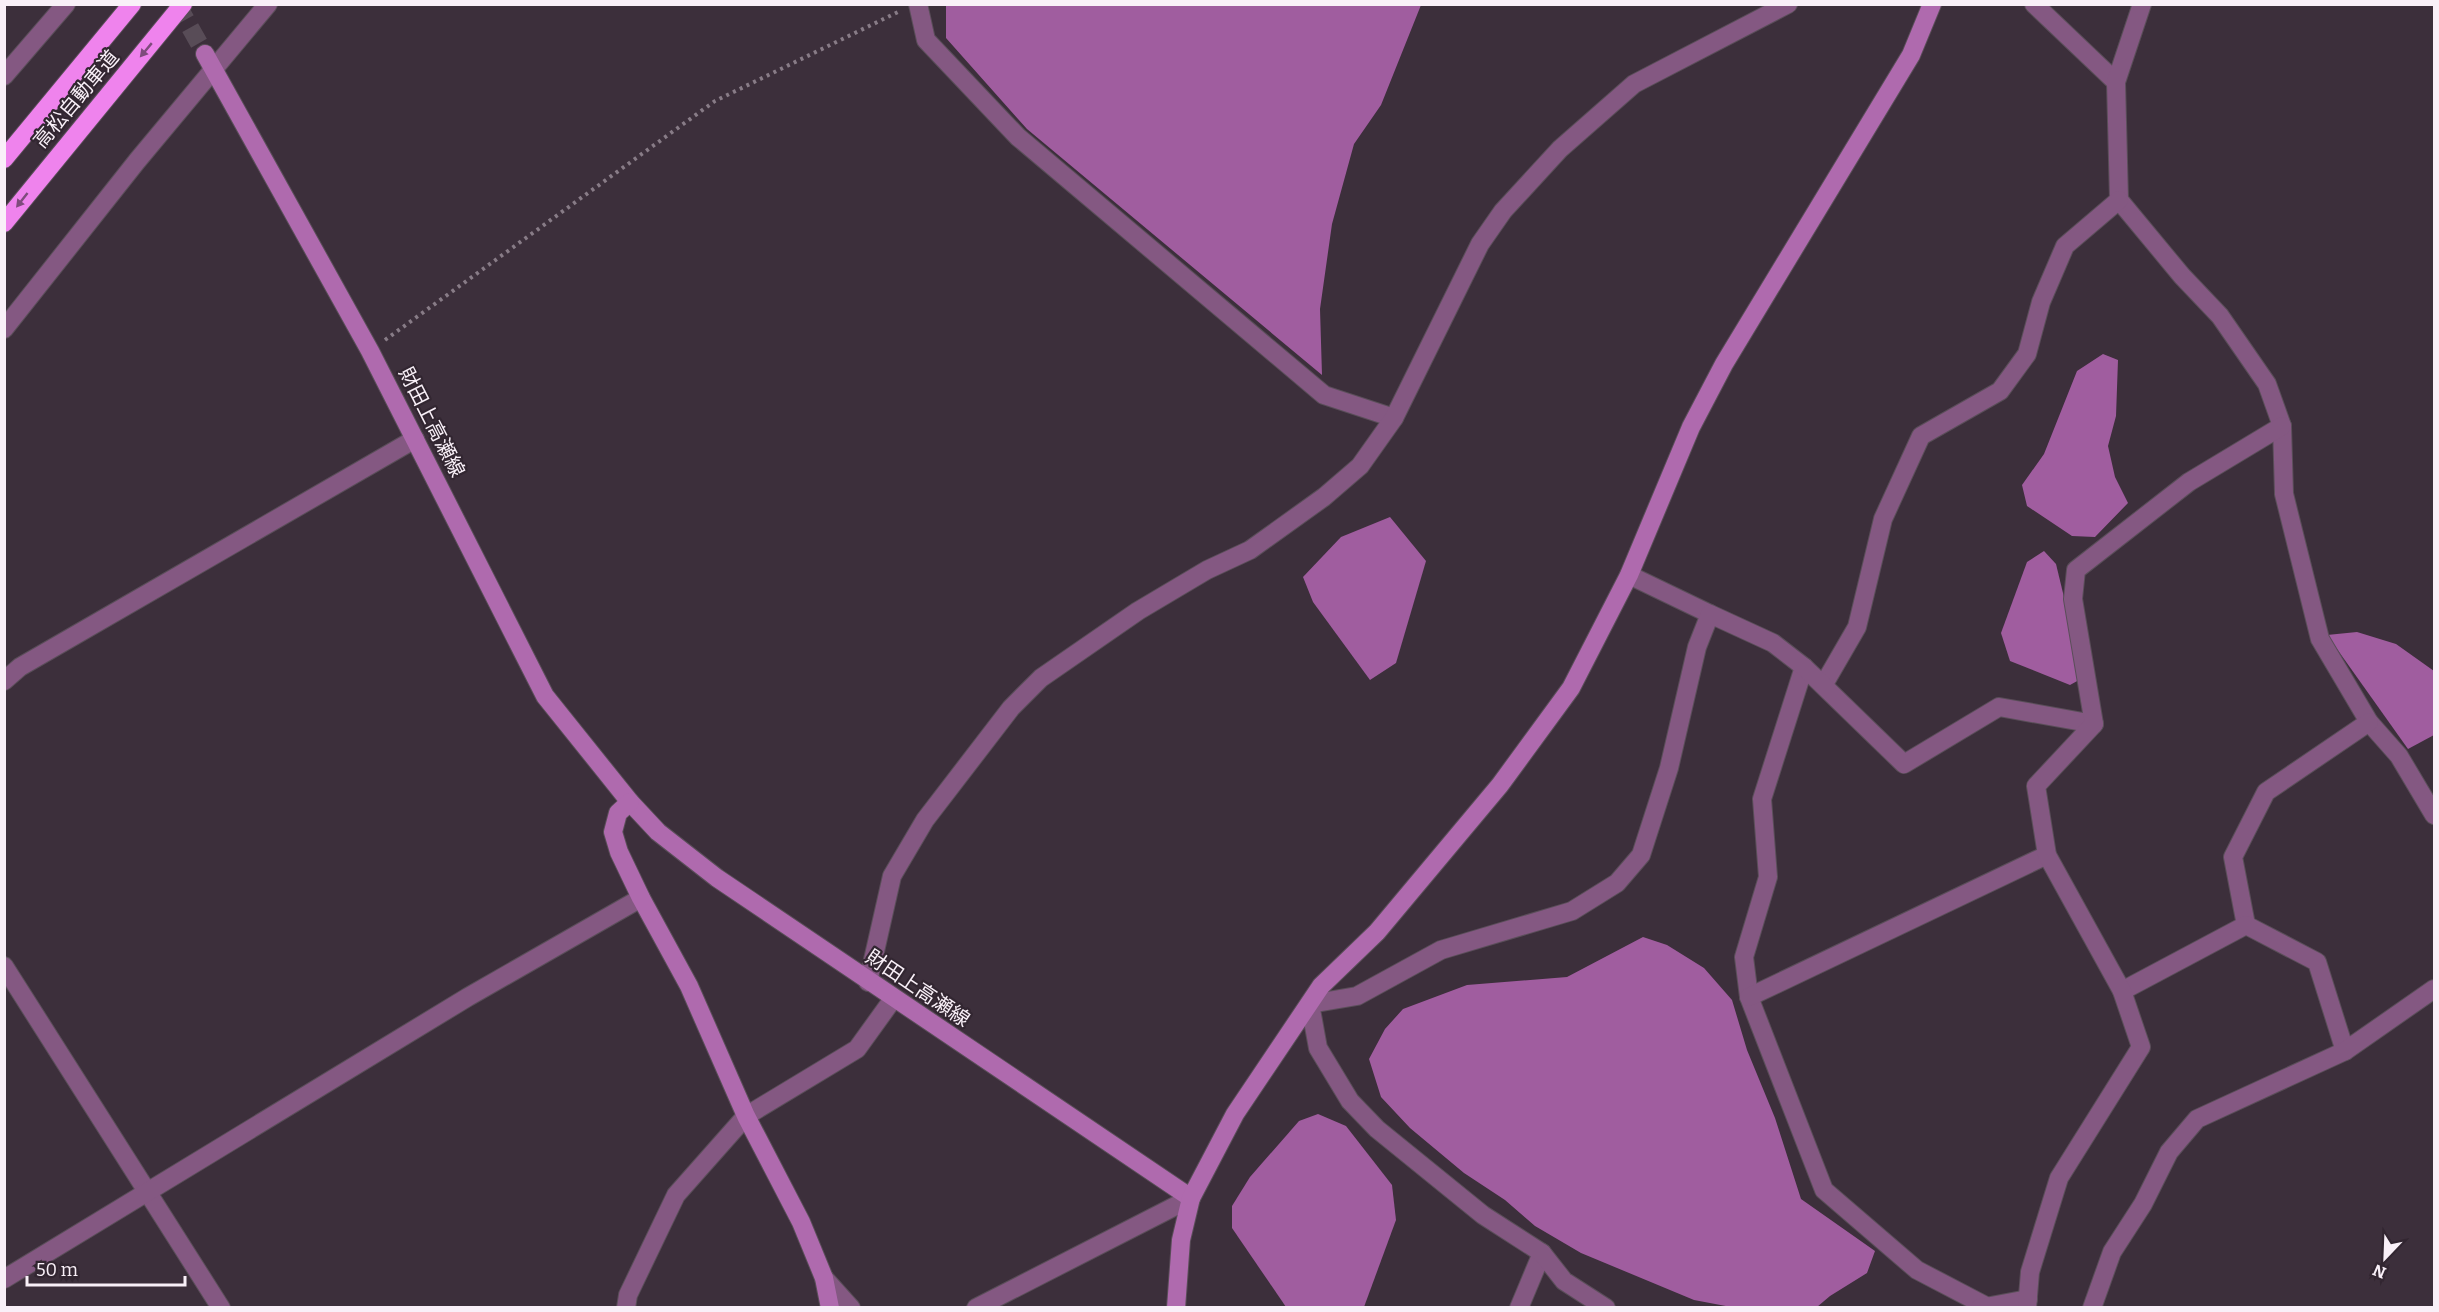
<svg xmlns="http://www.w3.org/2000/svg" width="2439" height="1312" viewBox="0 0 2439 1312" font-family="Bitter,'Noto Sans JP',serif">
	<rect width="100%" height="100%" fill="#3c2f3b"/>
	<g fill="#a05d9f">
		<polygon points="946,5 1421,5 1381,105 1354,144 1332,224 1320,309 1322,375 1027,129 946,38"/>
		<polygon points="2103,354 2118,360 2116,416 2108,446 2115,477 2128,503 2095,537 2072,536 2027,506 2022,485 2044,454 2077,371"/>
		<polygon points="1390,517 1426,561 1396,663 1370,680 1313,602 1303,577 1341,537"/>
		<polygon points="2044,551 2056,564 2069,618 2079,680 2070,685 2010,661 2001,633 2027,562"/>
		<polygon points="2357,632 2396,644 2434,671 2434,735 2408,749 2327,635"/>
		<polygon points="1643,937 1667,945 1704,968 1732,1000 1747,1050 1775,1118 1801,1199 1875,1251 1867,1273 1830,1296 1817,1307 1731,1307 1694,1300 1581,1253 1535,1226 1505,1200 1464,1173 1410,1128 1381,1097 1369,1059 1385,1029 1403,1009 1467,985 1567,977"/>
		<polygon points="1318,1114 1346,1126 1392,1185 1396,1220 1364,1307 1286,1307 1232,1228 1232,1206 1250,1177 1299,1121"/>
	</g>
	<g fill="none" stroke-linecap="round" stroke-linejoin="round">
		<polyline stroke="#584c57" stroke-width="18" stroke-dasharray="18 9" stroke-linecap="butt" points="177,4 205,54"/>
		<defs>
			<g id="street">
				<polyline points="918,4 926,40 1018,137 1324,395 1394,418"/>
				<polyline points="2034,4 2116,82"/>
				<polyline points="2142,4 2116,82 2119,200 2182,276 2220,316 2267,384 2282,426 2284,494 2320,639 2369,722 2399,756 2434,815"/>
				<polyline points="4,76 66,4"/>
				<polyline points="4,329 137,161 268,4"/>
				<polyline points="1629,575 1710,614"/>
				<polyline points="1804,667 1762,799 1768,877 1744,957 1749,997 1824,1190 1917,1270 1984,1305"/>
				<polyline points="4,681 20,667 415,439"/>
				<polyline points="1824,684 1857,627 1883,519 1921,436 2000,391 2027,354 2041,302 2065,246 2119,200"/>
				<polyline points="2246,925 2233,857 2266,792 2369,722"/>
				<polyline points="4,966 221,1308"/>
				<polyline points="868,982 892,876 925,820 1011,708 1041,678 1138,611 1207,570 1250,550 1324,497 1360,466 1394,418 1480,244 1503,211 1560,149 1634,84 1788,4"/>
				<polyline points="2122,991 2246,925 2317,962 2345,1051"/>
				<polyline points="1749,997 2047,855"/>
				<polyline points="824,1278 851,1308"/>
				<polyline points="4,1279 468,997 641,898"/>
				<polyline points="626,1308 628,1295 676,1195 746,1116 857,1049 893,999"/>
				<polyline points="976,1308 1191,1198"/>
				<polyline points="1519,1308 1542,1253"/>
				<polyline points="1606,1308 1564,1281 1542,1253 1483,1215 1377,1129 1350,1101 1318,1048 1310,1004 1357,996 1441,950 1572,911 1617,883 1641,855 1669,768 1697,647 1710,614 1773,643 1804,667 1904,764 1999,707 2094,724"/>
				<polyline points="1980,1308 2028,1299"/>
				<polyline points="2027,1308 2030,1272 2059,1178 2141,1047 2122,991 2047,855 2036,786 2094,724 2073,599 2076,570 2189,482 2282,426"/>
				<polyline points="2092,1308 2112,1252 2143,1204 2169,1152 2197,1119 2345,1051 2434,989"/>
			</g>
			<g id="secondary">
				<polyline points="205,54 370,351 545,696 630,802 658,832 717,878 1191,1198"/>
				<polyline points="630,802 618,813 613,832 619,852 641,898 689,986 746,1116 801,1222 824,1278 830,1308"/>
				<polyline points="1176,1308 1181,1240 1191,1198 1235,1114 1321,986 1377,932 1500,785 1571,688 1629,575 1691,427 1724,364 1911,55 1932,4"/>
			</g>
			<g id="highway">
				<polyline points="4,159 132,4"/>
				<polyline points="4,223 183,4"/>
			</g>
		</defs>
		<use href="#street" stroke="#5a4e59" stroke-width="20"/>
		<use href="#secondary" stroke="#5a4e59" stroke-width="20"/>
		<use href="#highway" stroke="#5a4e59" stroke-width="20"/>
		<polyline stroke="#887c87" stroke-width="4" stroke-dasharray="3 4.5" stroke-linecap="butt" points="385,340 715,101 900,11"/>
		<use href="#street" stroke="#845882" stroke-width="18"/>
		<use href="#secondary" stroke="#af6aae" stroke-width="18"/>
		<use href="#highway" stroke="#ef83ed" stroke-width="18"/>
	</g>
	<defs><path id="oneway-solid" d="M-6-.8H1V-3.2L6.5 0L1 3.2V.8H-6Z" transform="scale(1.5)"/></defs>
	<g fill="#7e4b7c">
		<use href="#oneway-solid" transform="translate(146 50) rotate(130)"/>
		<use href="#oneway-solid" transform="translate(22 200) rotate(128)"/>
	</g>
	<g text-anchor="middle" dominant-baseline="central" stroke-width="4.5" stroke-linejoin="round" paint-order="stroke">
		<g font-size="20" fill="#f9f0f8" stroke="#322631">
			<text transform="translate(76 99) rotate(-50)">高松自動車道</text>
			<text transform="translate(432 422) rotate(63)">財田上高瀬線</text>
			<text transform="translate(918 988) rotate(34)">財田上高瀬線</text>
		</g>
	</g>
	<rect width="2439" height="1312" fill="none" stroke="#f9f0f8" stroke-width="12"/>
	<g transform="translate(2385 1258) rotate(203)" stroke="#322631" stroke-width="4.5" paint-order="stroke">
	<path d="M0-4.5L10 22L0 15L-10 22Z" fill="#f9f0f8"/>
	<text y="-9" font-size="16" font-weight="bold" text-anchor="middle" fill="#f9f0f8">N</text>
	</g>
	<path d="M27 1276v9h158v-9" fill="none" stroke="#f9f0f8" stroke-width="3"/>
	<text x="36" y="1276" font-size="18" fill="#f9f0f8" stroke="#322631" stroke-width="4.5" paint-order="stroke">50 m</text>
</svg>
